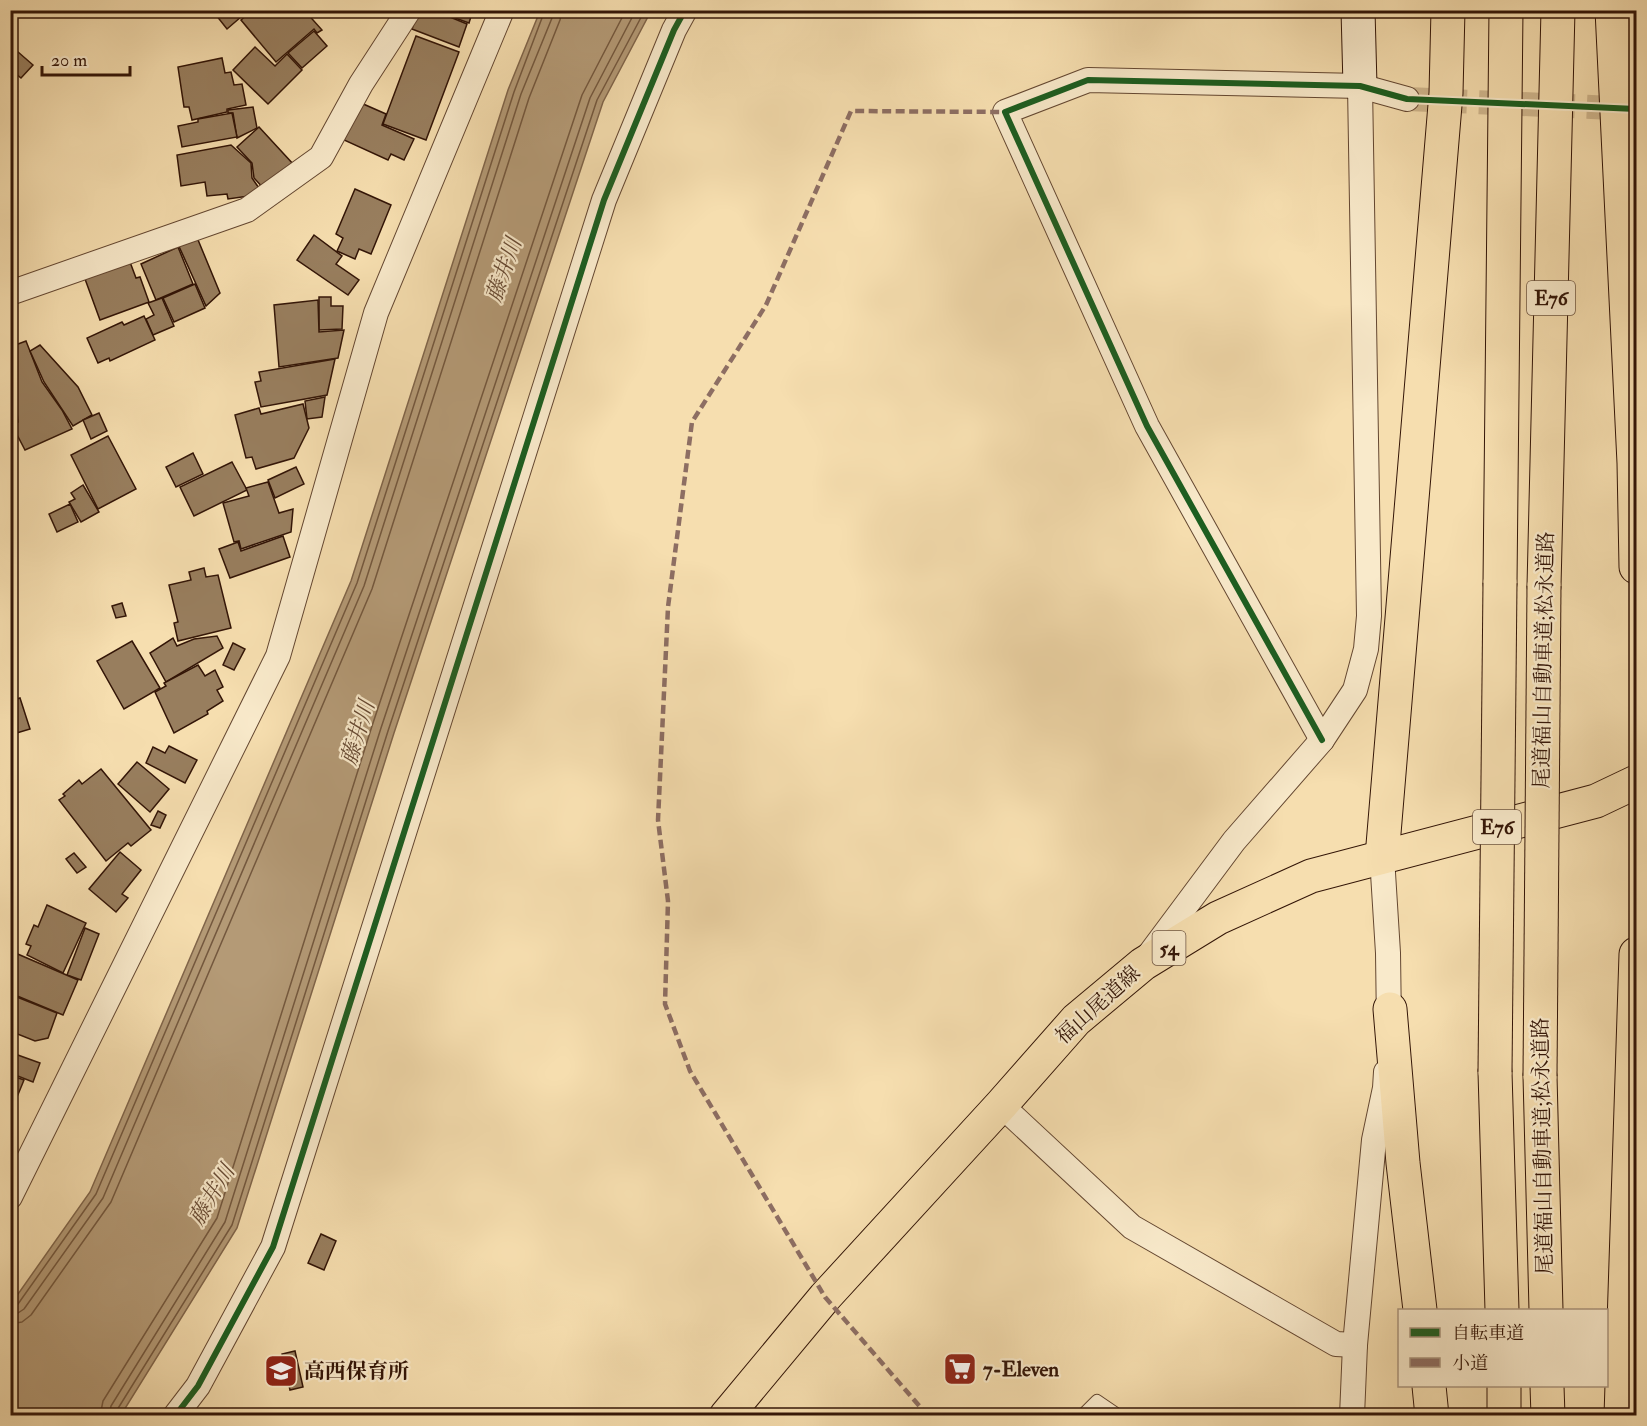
<svg xmlns="http://www.w3.org/2000/svg" width="1647" height="1426" viewBox="0 0 1647 1426" font-family="'IM FELL Double Pica','Noto Serif JP',serif">
	<rect width="100%" height="100%" fill="#f6deaf"/>
	<filter id="stains"><feTurbulence type="fractalNoise" baseFrequency=".00333" numOctaves="4"/><feColorMatrix values="0 0 0 0 .2 0 0 0 0 .09 0 0 0 0 .02 0 0 0 .5 -.17"/></filter>
	<radialGradient id="worn" r=".72"><stop offset=".6" stop-color="#630" stop-opacity="0"/><stop offset="1" stop-color="#630" stop-opacity=".3"/></radialGradient>
	<polygon fill="#b49a76" stroke="#80654a" stroke-width="1.5" points="540,11 651,11 603,102 394,733 237,1228 121,1415 11,1415 11,1304 90,1192 351,581 508,90"/>
	<g fill="none" stroke-linecap="round" stroke-linejoin="round">
		<g stroke="#74583e" stroke-width="1.5">
			<polyline points="10,1307 18,1304 96,1194 357,583 514,92 545,10"/>
			<polyline points="10,1315 18,1313 24,1309 103,1198 364,586 521,94 552,18 553,10"/>
			<polyline points="10,1324 22,1322 31,1315 111,1202 372,589 529,98 560,20 562,10"/>
			<polyline points="100,1416 103,1401 217,1218 372,726 582,95 626,10"/>
			<polyline points="109,1416 111,1406 225,1222 381,728 590,98 636,10"/>
			<polyline points="116,1416 117,1410 232,1225 388,731 597,100 645,10"/>
		</g>
	</g>
	<g fill="#987e5e" stroke="#331507" stroke-width="1.5">
		<polygon points="212,10 249,10 227,29"/>
		<polygon points="253,10 295,10 299,16 305,11 322,30 317,33 314,29 276,62 241,20"/>
		<polygon points="419,10 433,10 467,24 459,47 412,29"/>
		<polygon points="433,10 473,10 469,23"/>
		<polygon points="314,31 327,46 302,68 288,53"/>
		<polygon points="416,36 459,52 426,140 383,124"/>
		<polygon points="10,45 33,65 21,78 10,69"/>
		<polygon points="255,47 275,66 287,54 302,70 268,104 233,70"/>
		<polygon points="222,58 225,73 231,72 234,85 242,84 246,105 227,109 227,112 192,120 189,107 184,107 178,67"/>
		<polygon points="361,103 386,114 382,125 414,139 404,160 391,154 388,160 344,140"/>
		<polygon points="253,107 257,128 237,138 233,113 228,113 228,110"/>
		<polygon points="232,113 237,137 182,147 178,126 198,122 198,119"/>
		<polygon points="259,127 294,165 266,191 254,178 252,163 237,147"/>
		<polygon points="231,145 251,163 252,178 263,194 228,199 227,194 207,196 205,182 181,186 177,155"/>
		<polygon points="355,189 391,205 371,254 359,249 355,259 337,251 343,238 336,234"/>
		<polygon points="196,235 220,293 206,306 177,242"/>
		<polygon points="314,235 342,256 336,264 359,280 348,295 297,260"/>
		<polygon points="178,247 193,284 156,300 141,264"/>
		<polygon points="130,262 136,278 140,277 149,302 100,320 85,279"/>
		<polygon points="195,284 205,308 174,322 163,298"/>
		<polygon points="319,297 331,297 331,306 343,306 342,329 319,330"/>
		<polygon points="162,298 174,326 153,335 146,319 154,315 148,303"/>
		<polygon points="318,300 319,332 344,330 338,358 279,367 274,305"/>
		<polygon points="144,316 155,340 110,361 109,358 98,363 87,338 122,322 124,325"/>
		<polygon points="26,341 42,382 62,410 72,429 25,450 12,425 18,422 16,402 14,403 10,395 10,347"/>
		<polygon points="40,345 78,387 92,415 73,426 44,382 30,351"/>
		<polygon points="335,359 327,395 261,407 255,382 261,381 259,372"/>
		<polygon points="325,397 322,417 307,419 305,401"/>
		<polygon points="303,404 309,428 294,458 256,469 252,457 246,458 235,415 259,408 261,414"/>
		<polygon points="99,413 107,431 91,439 83,420"/>
		<polygon points="108,436 136,489 98,509 71,455"/>
		<polygon points="193,453 203,474 176,487 166,467"/>
		<polygon points="232,462 247,490 194,516 180,487"/>
		<polygon points="296,467 304,484 275,498 268,480"/>
		<polygon points="268,482 279,513 293,509 291,532 241,549 239,541 234,542 223,503 249,496 246,488"/>
		<polygon points="83,485 99,512 81,522 69,502 75,499 71,493"/>
		<polygon points="70,504 78,522 57,532 49,514"/>
		<polygon points="283,536 290,557 230,578 219,549 238,542 241,551"/>
		<polygon points="204,568 206,577 218,575 231,628 178,641 174,623 178,622 169,585 191,580 189,572"/>
		<polygon points="122,603 126,616 116,618 112,606"/>
		<polygon points="217,636 223,648 166,682 150,653 173,638 177,646 194,639"/>
		<polygon points="132,641 160,688 124,709 97,661"/>
		<polygon points="233,643 245,649 234,670 223,665"/>
		<polygon points="198,665 205,676 215,670 223,687 217,690 223,701 207,711 208,714 174,733 155,692 166,686 164,683"/>
		<polygon points="20,698 30,729 10,735 10,701"/>
		<polygon points="169,746 197,760 185,783 146,763 153,747 165,753"/>
		<polygon points="137,762 169,789 150,812 118,784"/>
		<polygon points="101,769 151,830 131,846 128,843 106,861 59,800 65,796 63,794 79,780 82,784"/>
		<polygon points="158,811 166,815 160,828 151,825"/>
		<polygon points="120,852 141,870 122,894 128,898 116,912 89,889"/>
		<polygon points="74,853 86,867 77,873 66,859"/>
		<polygon points="47,905 86,923 63,973 27,955 31,946 26,944 34,925 38,927"/>
		<polygon points="85,928 99,934 81,980 67,975"/>
		<polygon points="13,952 78,980 63,1015 10,993 10,957"/>
		<polygon points="12,995 57,1013 48,1038 35,1041 10,1031"/>
		<polygon points="15,1054 40,1063 33,1082 10,1073 10,1066"/>
		<polygon points="10,1075 24,1080 10,1114"/>
		<polygon points="321,1234 336,1241 324,1270 308,1263"/>
		<polygon points="295,1351 303,1387 290,1390 282,1354"/>
	</g>
	<g fill="none" stroke-linecap="round" stroke-linejoin="round">
		<polyline stroke="#cfb68d" stroke-width="24" stroke-dasharray="24 12" stroke-linecap="butt" points="1407,99 1636,109"/>
		<defs>
			<polyline id="lane" points="1082,1416 1097,1401 1119,1416"/>
			<g id="street">
				<polyline points="10,293 247,210 321,157 361,84 409,10"/>
				<polyline points="1322,740 1147,426 1005,112 1088,80 1360,86 1407,99"/>
				<polyline points="1382,857 1388,953 1389,1025"/>
				<polyline points="1149,955 1234,841 1322,740 1355,690 1366,649 1369,616 1360,86"/>
				<polyline points="1001,1105 1132,1227 1336,1344 1355,1345"/>
				<polyline points="10,1197 278,656 376,313 502,10"/>
				<polyline points="175,1416 198,1386 273,1247 604,200 674,30 685,10"/>
				<polyline points="1352,1416 1355,1345 1374,1140 1385,1088 1386,1072"/>
			</g>
			<polyline id="secondary" points="1358,10 1360,86"/>
			<polyline id="primary" points="726,1416 825,1297 1001,1105 1076,1020 1143,964 1218,918 1311,876 1596,801 1636,782"/>
			<g id="highway">
				<polyline points="1612,10 1634,463 1636,567"/>
				<polyline points="1500,583 1506,10"/>
				<polyline points="1544,586 1558,10"/>
				<polyline points="1382,857 1446,93 1448,10"/>
				<polyline points="1390,1009 1403,1163 1420,1310"/>
				<polyline points="1495,1072 1502,1310"/>
				<polyline points="1540,1076 1546,1310"/>
				<polyline points="1429,1386 1432,1416"/>
				<polyline points="1504,1386 1504,1416"/>
				<polyline points="1547,1386 1548,1416"/>
				<polyline points="1621,1416 1636,954"/>
			</g>
		</defs>
		<use href="#lane" stroke="#644731" stroke-width="14"/>
		<use href="#street" stroke="#644731" stroke-width="26"/>
		<use href="#secondary" stroke="#331507" stroke-width="35"/>
		<use href="#primary" stroke="#331507" stroke-width="35"/>
		<use href="#highway" stroke="#331507" stroke-width="35"/>
		<use href="#lane" stroke="#f9eacb" stroke-width="12"/>
		<use href="#street" stroke="#f9eacb" stroke-width="24"/>
		<use href="#secondary" stroke="#f9eacb" stroke-width="33"/>
		<use href="#primary" stroke="#f6deaf" stroke-width="33"/>
		<use href="#highway" stroke="#f6deaf" stroke-width="33"/>
		<defs>
			<g id="highway-bridge">
				<polyline points="1495,1072 1500,583"/>
				<polyline points="1540,1076 1544,586"/>
			</g>
		</defs>
		<use href="#highway-bridge" stroke="#331507" stroke-width="35" stroke-linecap="butt"/>
		<use href="#highway-bridge" stroke="#f6deaf" stroke-width="33"/>
		<polyline stroke="#8d6e63" stroke-width="4.5" stroke-dasharray="9 4.5" stroke-linecap="butt" points="928,1416 825,1297 690,1071 665,1004 668,901 658,820 668,607 692,422 766,305 851,111 1005,112"/>
		<defs>
			<g id="cycleway">
				<polyline points="1322,740 1147,426 1005,112 1088,80 1360,86 1407,99 1636,109"/>
				<polyline points="175,1416 198,1386 273,1247 604,200 674,30 685,10"/>
			</g>
		</defs>
		<use href="#cycleway" stroke="#f9eacb" stroke-width="10"/>
		<use href="#cycleway" stroke="#1b5e20" stroke-width="6"/>
	</g>
	<defs>
		<symbol id="supermarket-square" viewBox="-11 -11 22 22"><rect x="-9" y="-9" width="18" height="18" rx="4" fill="#8f2418" stroke="#f9eacb"/><path d="M-6-5.5h2.5l.6 2H6L4.5 2H-2.5L-4.4-4H-6ZM-1.5 3.2a1.3 1.3 0 1 0 .1 0ZM3 3.2a1.3 1.3 0 1 0 .1 0Z" fill="#fff"/></symbol>
		<symbol id="school-square" viewBox="-11 -11 22 22"><rect x="-9" y="-9" width="18" height="18" rx="4" fill="#8f2418" stroke="#f9eacb"/><path d="M0-5L7-2L0 1L-7-2ZM-4 1L0 2.5L4 1V4Q0 6-4 4Z" fill="#fff"/></symbol>
	</defs>
	<g fill-rule="evenodd">
		<use href="#supermarket-square" x="941" y="1350" width="38" height="38"/>
		<use href="#school-square" x="262" y="1352" width="38" height="38"/>
	</g>
	<g text-anchor="middle" dominant-baseline="central" stroke-width="4.5" stroke-linejoin="round" paint-order="stroke">
		<g fill="#f9eacb" stroke="#6e5542" stroke-width="1.5">
			<rect x="1527" y="281" width="48" height="34" rx="4.5"/>
			<rect x="1473" y="810" width="48" height="34" rx="4.5"/>
			<rect x="1152.5" y="931" width="33" height="34" rx="4.5"/>
		</g>
		<g font-size="20" font-weight="bold" fill="#331507">
			<text x="1551" y="298">E76</text>
			<text x="1497" y="827">E76</text>
			<text x="1169" y="948">54</text>
		</g>
		<g font-size="21" fill="#331507" stroke="#f9eacb">
			<text transform="translate(1544 660) rotate(-89)">尾道福山自動車道;松永道路</text>
			<text transform="translate(1098 1005) rotate(-42)">福山尾道線</text>
			<text transform="translate(1543 1146) rotate(-91)">尾道福山自動車道;松永道路</text>
		</g>
		<g font-size="21" font-weight="bold" fill="#331507" stroke="#f9eacb" text-anchor="start">
			<text x="983" y="1369">7-Eleven</text>
			<text x="304" y="1371">高西保育所</text>
		</g>
		<g font-size="22" font-style="italic" fill="#674a33" stroke="#f9eacb">
			<text transform="translate(504 270) rotate(-71)">藤井川</text>
			<text transform="translate(358 733) rotate(-73)">藤井川</text>
			<text transform="translate(212 1195) rotate(-59)">藤井川</text>
		</g>
	</g>
	<rect width="1647" height="1426" fill="none" stroke="#f6deaf" stroke-width="36"/>
	<rect x="12" y="12" width="1623" height="1402" fill="none" stroke="#331507" stroke-width="3"/>
	<rect x="18" y="18" width="1611" height="1390" fill="none" stroke="#331507" stroke-width="1.5"/>
	<rect x="1398" y="1309" width="210" height="78" fill="#f9eacb" stroke="#aa957d" stroke-width="1.5"/>
	<rect x="1410" y="1328" width="30" height="9" fill="#1b5e20" stroke="#aa957d" stroke-width="1.5"/>
	<text x="1452" y="1339" font-size="18" fill="#331507">自転車道</text>
	<rect x="1410" y="1358" width="30" height="9" fill="#8d6e63" stroke="#aa957d" stroke-width="1.5"/>
	<text x="1452" y="1369" font-size="18" fill="#331507">小道</text>
	<path d="M42 66v9h88v-9" fill="none" stroke="#331507" stroke-width="3"/>
	<text x="51" y="66" font-size="18" fill="#331507" stroke="#f9eacb" stroke-width="4.5" paint-order="stroke">20 m</text>
	<rect width="100%" height="100%" filter="url(#stains)"/>
	<rect width="100%" height="100%" fill="url(#worn)"/>
</svg>
